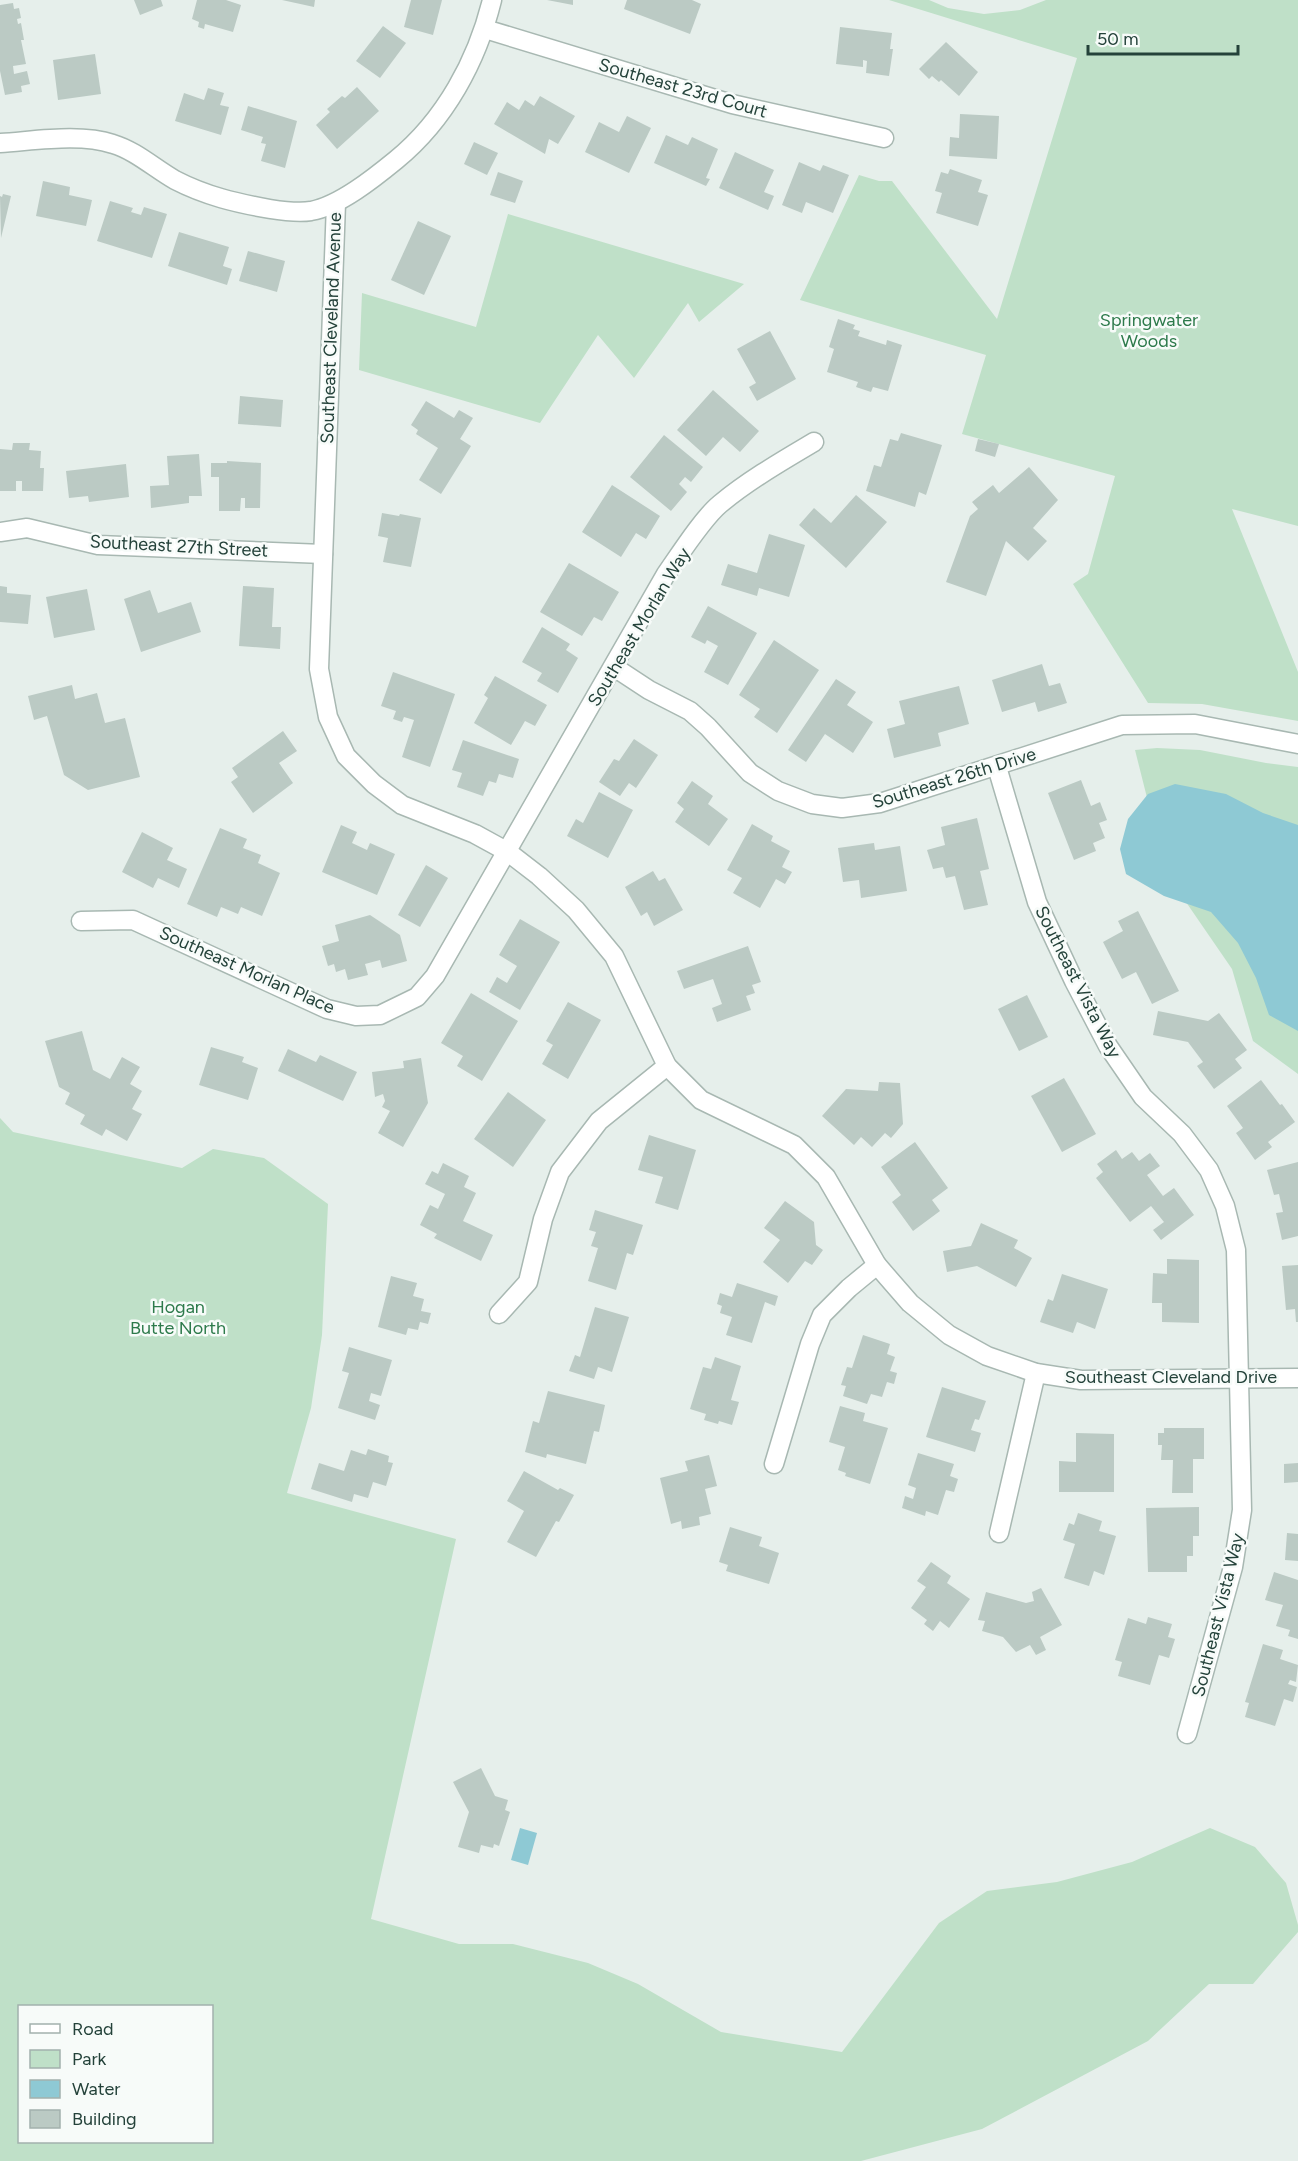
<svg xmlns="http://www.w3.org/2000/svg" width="1298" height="2161" viewBox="0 0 1298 2161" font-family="Figtree,sans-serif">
	<rect width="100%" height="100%" fill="#e6efeb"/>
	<g fill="#bfe0c8" fill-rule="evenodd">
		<polygon points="889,0 929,0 948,8 984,14 1020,10 1046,0 1298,0 1298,526 1232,509 1298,672 1298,721 1202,704 1148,703 1073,584 1088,574 1115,476 962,434 986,355 800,300 859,175 879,181 892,181 997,319 1077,58"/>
		<polygon points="508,214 744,284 699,322 688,303 634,378 598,335 540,423 359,370 362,293 476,327"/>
		<polygon points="1157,748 1200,750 1266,763 1298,767 1298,1074 1253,1041 1232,969 1166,873 1135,750"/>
		<path d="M0,1118L13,1132L182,1168L213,1149L264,1158L328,1204L322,1335L311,1408L287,1493L456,1539L371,1919L459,1944H513L588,1963L638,1984L721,2032L842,2052L939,1923L987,1891L1057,1882L1132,1862L1210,1828L1255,1847L1286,1883L1298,1925V1932L1253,1984H1209L1148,2041L982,2129L861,2161H0ZM20,2006H212V2142H20Z"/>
	</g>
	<g fill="#8ec9d4">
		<polygon points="1175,784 1226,794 1263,813 1298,825 1298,1031 1269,1015 1256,978 1238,943 1211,912 1164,896 1126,874 1120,849 1128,819 1148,794"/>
		<polygon points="520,1828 537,1833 528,1865 511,1860"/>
	</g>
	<g fill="#bbcac4">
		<polygon points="134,0 161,0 163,6 140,15"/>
		<polygon points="197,0 226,0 241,5 233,32 205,24 204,29 198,27 199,22 192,19"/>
		<polygon points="282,0 315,0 314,7"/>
		<polygon points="411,0 442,0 433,35 404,27"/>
		<polygon points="547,0 573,0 573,5"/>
		<polygon points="627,0 692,0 701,4 690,34 624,9"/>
		<polygon points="13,3 14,9 19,8 21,18 17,19 18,24 21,23 24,40 21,40 26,64 13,66 14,74 27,71 30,84 21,86 22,92 5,95 0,71 0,5"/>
		<polygon points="383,26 406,43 380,78 356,61"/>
		<polygon points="840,27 892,33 890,49 893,49 889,76 866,73 867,61 863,60 863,67 836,64"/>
		<polygon points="946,42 978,72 959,96 941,80 939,82 932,76 929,79 919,69"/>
		<polygon points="95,54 101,94 58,100 53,60"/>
		<polygon points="357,87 379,111 337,149 316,125 330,112 327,109 342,96 345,98"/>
		<polygon points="208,88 224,93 220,105 229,107 221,135 175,121 184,93 204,100"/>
		<polygon points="540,96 575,116 558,144 549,139 545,154 494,124 507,102 519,110 525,100 534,106"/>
		<polygon points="248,106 297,121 285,168 261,161 266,144 261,143 263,137 241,130"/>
		<polygon points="960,114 999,116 997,159 949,156 950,137 959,138"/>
		<polygon points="627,116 651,128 629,173 585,152 599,122 619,132"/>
		<polygon points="666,135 688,145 692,137 718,149 706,178 710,179 706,186 654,163"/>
		<polygon points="474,142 498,153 487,175 464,164"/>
		<polygon points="735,152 774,170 764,192 774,196 768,210 719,188"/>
		<polygon points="799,162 820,171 823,165 849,175 833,213 806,202 802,213 782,205"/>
		<polygon points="950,169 982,180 978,192 988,195 978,226 936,213 942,193 935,191 941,172 948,174"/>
		<polygon points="498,172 523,181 515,203 490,195"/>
		<polygon points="43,181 70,187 69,195 92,200 86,226 36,216"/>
		<polygon points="3,194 11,196 1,238 0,196 2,197"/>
		<polygon points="110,201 133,208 131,212 141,215 144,207 167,214 152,258 97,241"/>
		<polygon points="418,221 451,236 424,295 391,280"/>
		<polygon points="179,232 229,247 223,266 232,269 227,285 168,266"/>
		<polygon points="248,251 285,261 277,292 239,281"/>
		<polygon points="838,319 855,325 853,329 860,331 858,336 886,345 887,340 902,345 888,391 873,387 871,392 856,387 858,382 827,372 834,349 829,347"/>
		<polygon points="770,331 796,379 757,401 749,387 756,383 737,349"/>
		<polygon points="713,390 759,431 740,452 723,437 706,456 677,430"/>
		<polygon points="240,396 283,400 281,427 238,424"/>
		<polygon points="426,401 454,418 459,410 473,418 460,439 471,446 441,494 419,480 438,448 416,434 418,430 411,425"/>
		<polygon points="901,433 942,445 926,495 919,492 915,507 866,491 874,465 881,467 890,439 898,441"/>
		<polygon points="664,435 703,467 691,482 685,477 679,484 687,492 671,511 630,477"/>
		<polygon points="978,439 999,444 995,457 975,451"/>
		<polygon points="13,443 30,443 29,450 41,451 40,468 44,468 43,491 22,491 22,481 16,481 16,491 0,491 0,449 12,450"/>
		<polygon points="199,454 202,496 189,496 189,503 151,508 150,486 169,485 167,456"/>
		<polygon points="227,461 261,463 260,508 245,508 245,498 241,498 240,511 219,511 219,477 211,477 211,463 227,463"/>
		<polygon points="126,464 129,497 89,502 88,496 69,498 66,471"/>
		<polygon points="1029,467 1058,500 1033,528 1047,541 1028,561 1006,541 986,596 946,582 970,516 978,509 972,502 993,485 999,493"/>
		<polygon points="612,485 660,516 646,539 636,533 621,557 582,532"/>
		<polygon points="856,495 887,522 846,568 799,525 814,508 831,523"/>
		<polygon points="382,513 399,516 400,514 421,518 411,567 383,562 388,538 378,536"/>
		<polygon points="769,534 805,545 789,597 759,588 757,596 721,585 728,564 757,573"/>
		<polygon points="569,563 619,592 602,621 594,617 582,636 540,612"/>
		<polygon points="0,586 7,587 7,593 31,595 28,624 0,622"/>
		<polygon points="243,586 274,588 272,627 281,627 280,649 239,646"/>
		<polygon points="87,589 95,630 54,638 46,597"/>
		<polygon points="150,590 158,613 191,602 201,632 141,652 124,599"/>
		<polygon points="708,606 757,633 728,685 704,672 718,646 707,640 705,644 691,637"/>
		<polygon points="542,627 570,644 566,650 578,658 558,693 537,681 542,673 522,662"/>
		<polygon points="774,640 819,670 777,733 754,717 760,709 739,695"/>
		<polygon points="1042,664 1049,686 1060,683 1067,703 1038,712 1035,702 1002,712 992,680"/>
		<polygon points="393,672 455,694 430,767 402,757 414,720 404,717 402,722 393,719 396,711 381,706"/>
		<polygon points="495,676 547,705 535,726 525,721 511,745 474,723 488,698 484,695"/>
		<polygon points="836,679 856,692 847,705 873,722 853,753 825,734 806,762 788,750"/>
		<polygon points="72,685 75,699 97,693 105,723 125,718 140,777 88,790 64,775 47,716 34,720 28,696"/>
		<polygon points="959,686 969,724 938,733 941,746 894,758 887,729 905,724 899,701"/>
		<polygon points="283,731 297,751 279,763 293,783 253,813 231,782 238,777 232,768"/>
		<polygon points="634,739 658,755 636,788 629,783 620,796 599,782 614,759 619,761"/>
		<polygon points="463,740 519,759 513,778 499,774 496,783 489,781 483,796 457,787 462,773 452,770"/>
		<polygon points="1081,780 1091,806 1100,802 1107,820 1099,823 1105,838 1093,843 1096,851 1074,860 1048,793"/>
		<polygon points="692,781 713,796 708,804 728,819 709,846 675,822 684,809 677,803"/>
		<polygon points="599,792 633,810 608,858 567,836 576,819 583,823"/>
		<polygon points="977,818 989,869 980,871 988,905 964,910 955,876 946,878 943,867 933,869 927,850 945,845 941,827"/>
		<polygon points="752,824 773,836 771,841 790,851 782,867 792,872 785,884 776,879 760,908 733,893 742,878 727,870"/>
		<polygon points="341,825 357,832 352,843 367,850 370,843 395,854 377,895 322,872"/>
		<polygon points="220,828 247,839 243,848 261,855 258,863 280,873 262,916 241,907 238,914 221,907 217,917 187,904"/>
		<polygon points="142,832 173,848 167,860 187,869 179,888 158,878 153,888 122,872"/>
		<polygon points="874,843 875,850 900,846 907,891 861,898 859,880 843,882 838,848"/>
		<polygon points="426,865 448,878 420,927 398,915"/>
		<polygon points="653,871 659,881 665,878 683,910 654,926 647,912 641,916 625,887"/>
		<polygon points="1138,911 1179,991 1152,1004 1136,972 1122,979 1103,942 1123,931 1118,921"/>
		<polygon points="370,915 400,935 407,961 382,968 380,960 365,964 368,975 348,980 345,969 336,972 334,964 328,966 322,946 339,941 335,925"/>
		<polygon points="520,919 560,942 520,1010 489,992 497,977 507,983 517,966 499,955"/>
		<polygon points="748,946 761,982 752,985 755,993 746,996 751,1010 717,1022 712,1008 722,1004 713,979 684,989 677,971"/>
		<polygon points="471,993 518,1021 482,1081 457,1066 463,1056 441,1043"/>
		<polygon points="1027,995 1048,1037 1019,1051 998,1009"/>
		<polygon points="568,1002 601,1020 568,1079 542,1064 553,1045 546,1041"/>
		<polygon points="1158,1011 1208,1021 1219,1013 1247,1050 1235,1059 1242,1068 1214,1089 1197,1066 1203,1062 1188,1042 1153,1035"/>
		<polygon points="82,1031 93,1070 110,1079 122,1057 140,1067 130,1084 142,1091 132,1109 142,1114 127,1141 106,1129 102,1136 80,1124 85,1115 65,1104 70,1093 59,1087 45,1041"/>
		<polygon points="211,1047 244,1057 242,1062 258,1068 248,1100 199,1085"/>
		<polygon points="288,1049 316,1062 320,1055 357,1072 343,1101 278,1071"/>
		<polygon points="421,1058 428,1103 403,1147 378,1133 390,1111 382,1107 385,1101 383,1094 375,1097 372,1072 404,1068 403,1061"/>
		<polygon points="1064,1078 1096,1134 1062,1152 1031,1096"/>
		<polygon points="1261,1080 1280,1105 1282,1104 1295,1122 1268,1142 1272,1147 1255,1160 1236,1133 1243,1128 1227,1106"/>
		<polygon points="879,1082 900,1083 903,1124 891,1138 885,1133 872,1147 861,1137 854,1145 822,1116 846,1089 878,1091"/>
		<polygon points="508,1092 546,1120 513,1167 474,1139"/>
		<polygon points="649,1135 696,1150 678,1210 655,1203 663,1177 638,1170"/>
		<polygon points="915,1142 948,1188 932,1200 940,1211 913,1231 892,1202 901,1195 881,1167"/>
		<polygon points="1116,1150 1122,1159 1132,1152 1139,1161 1150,1153 1160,1166 1147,1175 1163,1196 1174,1188 1194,1215 1161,1240 1153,1230 1164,1222 1151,1206 1130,1222 1096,1178 1103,1172 1097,1164"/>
		<polygon points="1298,1162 1298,1236 1282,1240 1276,1213 1283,1212 1279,1194 1274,1195 1267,1170"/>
		<polygon points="443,1163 469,1176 464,1187 476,1193 463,1221 493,1235 481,1261 434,1238 437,1234 420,1225 430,1205 438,1209 445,1194 425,1184 432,1171 438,1174"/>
		<polygon points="785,1201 814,1222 816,1245 823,1250 812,1265 805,1261 788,1283 763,1262 780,1240 764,1228"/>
		<polygon points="595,1210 643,1225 633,1255 627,1253 616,1290 588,1281 598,1248 591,1246 596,1232 589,1230"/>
		<polygon points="981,1223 1018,1240 1014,1248 1032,1258 1016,1287 977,1266 947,1272 943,1251 971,1246"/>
		<polygon points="1167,1259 1199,1260 1199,1323 1162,1322 1162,1303 1152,1303 1153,1273 1167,1274"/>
		<polygon points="1298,1265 1298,1322 1296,1322 1295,1309 1286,1310 1282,1266"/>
		<polygon points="1062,1274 1108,1289 1095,1329 1077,1322 1073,1333 1040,1322 1048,1299 1053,1301"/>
		<polygon points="391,1276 417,1283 413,1296 424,1299 421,1311 431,1313 428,1324 420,1322 418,1330 408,1328 406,1335 378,1327"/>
		<polygon points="737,1283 778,1296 775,1306 765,1302 752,1343 726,1335 732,1317 720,1313 722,1306 717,1304 720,1293 732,1297"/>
		<polygon points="595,1307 629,1317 612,1372 598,1367 594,1379 569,1371 575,1355 580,1357"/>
		<polygon points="863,1335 890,1344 887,1354 895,1357 890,1371 897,1373 894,1384 887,1382 882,1397 871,1394 867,1404 843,1396 846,1386 841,1385 847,1367 852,1368"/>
		<polygon points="349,1347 392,1360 381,1396 371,1393 369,1401 380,1405 375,1420 338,1408 349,1373 342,1371"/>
		<polygon points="715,1357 741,1366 731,1400 739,1402 732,1425 719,1421 718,1424 704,1420 706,1414 690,1409 703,1367 711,1369"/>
		<polygon points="942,1387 986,1401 979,1420 975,1419 971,1430 981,1433 975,1452 926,1437"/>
		<polygon points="548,1391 605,1405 599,1432 594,1431 586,1464 547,1454 546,1458 525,1452 533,1421 539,1423"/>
		<polygon points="840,1406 865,1413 863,1421 888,1428 870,1484 845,1476 846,1473 838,1470 845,1447 829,1442"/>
		<polygon points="1164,1428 1204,1428 1204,1459 1193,1459 1193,1493 1172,1493 1173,1460 1161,1460 1162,1445 1158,1445 1158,1433 1164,1433"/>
		<polygon points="1076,1433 1114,1434 1114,1492 1059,1492 1059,1461 1076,1462"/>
		<polygon points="368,1449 389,1456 388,1462 393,1463 386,1486 373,1482 368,1498 354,1494 352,1502 311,1489 319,1463 344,1471 351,1450 366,1455"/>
		<polygon points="918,1453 954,1464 950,1476 958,1479 954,1492 946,1490 938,1515 926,1511 925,1516 902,1508 905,1496 913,1499 916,1488 908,1485"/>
		<polygon points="709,1455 717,1486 705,1489 711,1514 699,1517 700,1525 682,1529 681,1521 671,1524 660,1478 688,1471 685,1461"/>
		<polygon points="1298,1463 1298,1482 1284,1483 1284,1464"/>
		<polygon points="524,1471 558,1490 560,1488 574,1495 559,1522 556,1521 536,1557 507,1542 524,1511 507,1501"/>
		<polygon points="1199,1507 1199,1536 1193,1536 1193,1556 1187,1556 1187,1572 1148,1572 1146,1508"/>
		<polygon points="1078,1513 1102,1521 1099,1531 1116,1536 1104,1575 1094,1571 1089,1586 1064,1578 1075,1544 1063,1540 1069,1523 1074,1525"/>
		<polygon points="730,1527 762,1537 759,1546 779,1553 769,1584 726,1571 728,1565 719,1562"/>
		<polygon points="1287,1533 1298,1534 1298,1561 1285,1560"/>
		<polygon points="931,1562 951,1576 947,1583 970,1599 949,1628 940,1621 933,1631 924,1624 927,1620 911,1608 926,1587 917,1581"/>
		<polygon points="1274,1572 1298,1580 1298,1639 1288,1636 1290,1630 1276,1626 1283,1605 1265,1600"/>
		<polygon points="1041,1588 1062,1625 1040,1637 1046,1650 1036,1655 1030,1645 1016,1652 1003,1637 982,1631 985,1621 978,1620 986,1592 1026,1603 1034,1601 1032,1592"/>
		<polygon points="1148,1617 1172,1624 1168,1637 1175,1639 1169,1658 1159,1655 1150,1685 1118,1676 1122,1662 1115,1660 1128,1618 1146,1624"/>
		<polygon points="1263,1644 1283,1650 1280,1659 1298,1665 1296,1682 1290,1680 1288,1684 1297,1687 1293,1702 1284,1699 1275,1726 1245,1717 1249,1703 1245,1702"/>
		<polygon points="481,1768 495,1796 508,1800 505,1810 510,1812 499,1846 494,1844 493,1848 481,1845 479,1853 458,1847 469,1812 453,1782"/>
	</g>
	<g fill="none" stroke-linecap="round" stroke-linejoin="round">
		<defs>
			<g id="minor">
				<polyline points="485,29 732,104 884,138"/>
				<path d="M0,143C34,141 80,133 113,144C136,151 154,168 175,180C206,196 236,203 270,209C283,211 298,213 311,211C339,206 374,178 396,160C445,120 477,61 492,0"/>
				<polyline points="336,203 319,669 328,717 346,756 374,784 402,805 475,834 508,852 539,876 576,910 614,956 667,1066 701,1100 794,1145 826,1177 877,1265 910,1303 949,1335 987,1356 1036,1373 1081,1380 1298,1378"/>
				<polyline points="0,532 27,528 98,545 323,554"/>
				<polyline points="614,667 649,690 690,711 708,727 750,773 778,791 812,804 842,808 880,803 1122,725 1195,724 1298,744"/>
				<polyline points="997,767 1037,902 1074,981 1108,1046 1143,1097 1182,1134 1209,1170 1225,1206 1236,1250 1242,1510 1233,1567 1187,1734"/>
				<path d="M81,921L133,920L327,1009L356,1016L380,1015L417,997L435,976L666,574C680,554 703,518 720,504C749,480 782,461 814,442"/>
				<polyline points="499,1314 528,1282 543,1219 560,1172 599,1121 667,1066"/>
				<polyline points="774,1464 810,1344 822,1315 849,1288 877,1265"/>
				<polyline points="999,1533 1036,1373"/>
			</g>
		</defs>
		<use href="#minor" stroke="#a8b8b2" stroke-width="21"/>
		<use href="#minor" stroke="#fff" stroke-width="18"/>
	</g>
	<g text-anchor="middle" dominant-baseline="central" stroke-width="5" stroke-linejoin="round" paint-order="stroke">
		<g font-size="18" fill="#24423a" stroke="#f7fbf9">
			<text transform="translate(683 88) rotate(16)">Southeast 23rd Court</text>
			<text transform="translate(331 328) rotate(-88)">Southeast Cleveland Avenue</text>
			<text transform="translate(179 546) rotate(3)">Southeast 27th Street</text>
			<text transform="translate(639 627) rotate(-59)">Southeast Morlan Way</text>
			<text transform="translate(954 778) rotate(-17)">Southeast 26th Drive</text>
			<text transform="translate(247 970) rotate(24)">Southeast Morlan Place</text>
			<text transform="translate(1078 982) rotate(63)">Southeast Vista Way</text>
			<text x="1171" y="1377">Southeast Cleveland Drive</text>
			<text transform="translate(1218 1615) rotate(-76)">Southeast Vista Way</text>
		</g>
		<g font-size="18" fill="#2d7a4b" stroke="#f7fbf9">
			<text x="1149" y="320">Springwater<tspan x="1149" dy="21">Woods</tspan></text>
			<text x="178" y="1307">Hogan<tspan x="178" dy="21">Butte North</tspan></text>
		</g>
	</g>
	<rect x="18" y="2005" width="195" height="138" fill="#f7fbf9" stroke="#a3b1ad" stroke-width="1.5"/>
	<rect x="30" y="2024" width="30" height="9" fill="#ffffff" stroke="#a3b1ad" stroke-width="1.5"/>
	<text x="72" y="2035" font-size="18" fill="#24423a">Road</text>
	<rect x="30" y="2050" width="30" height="18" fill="#bfe0c8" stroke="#a3b1ad" stroke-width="1.5"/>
	<text x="72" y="2065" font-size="18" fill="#24423a">Park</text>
	<rect x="30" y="2080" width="30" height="18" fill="#8ec9d4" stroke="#a3b1ad" stroke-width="1.5"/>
	<text x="72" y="2095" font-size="18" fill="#24423a">Water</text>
	<rect x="30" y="2110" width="30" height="18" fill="#bbcac4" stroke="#a3b1ad" stroke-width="1.5"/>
	<text x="72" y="2125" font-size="18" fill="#24423a">Building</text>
	<path d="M1088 45v9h150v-9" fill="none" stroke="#24423a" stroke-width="3"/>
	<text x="1097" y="45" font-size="18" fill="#24423a" stroke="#f7fbf9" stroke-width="4.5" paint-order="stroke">50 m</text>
</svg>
